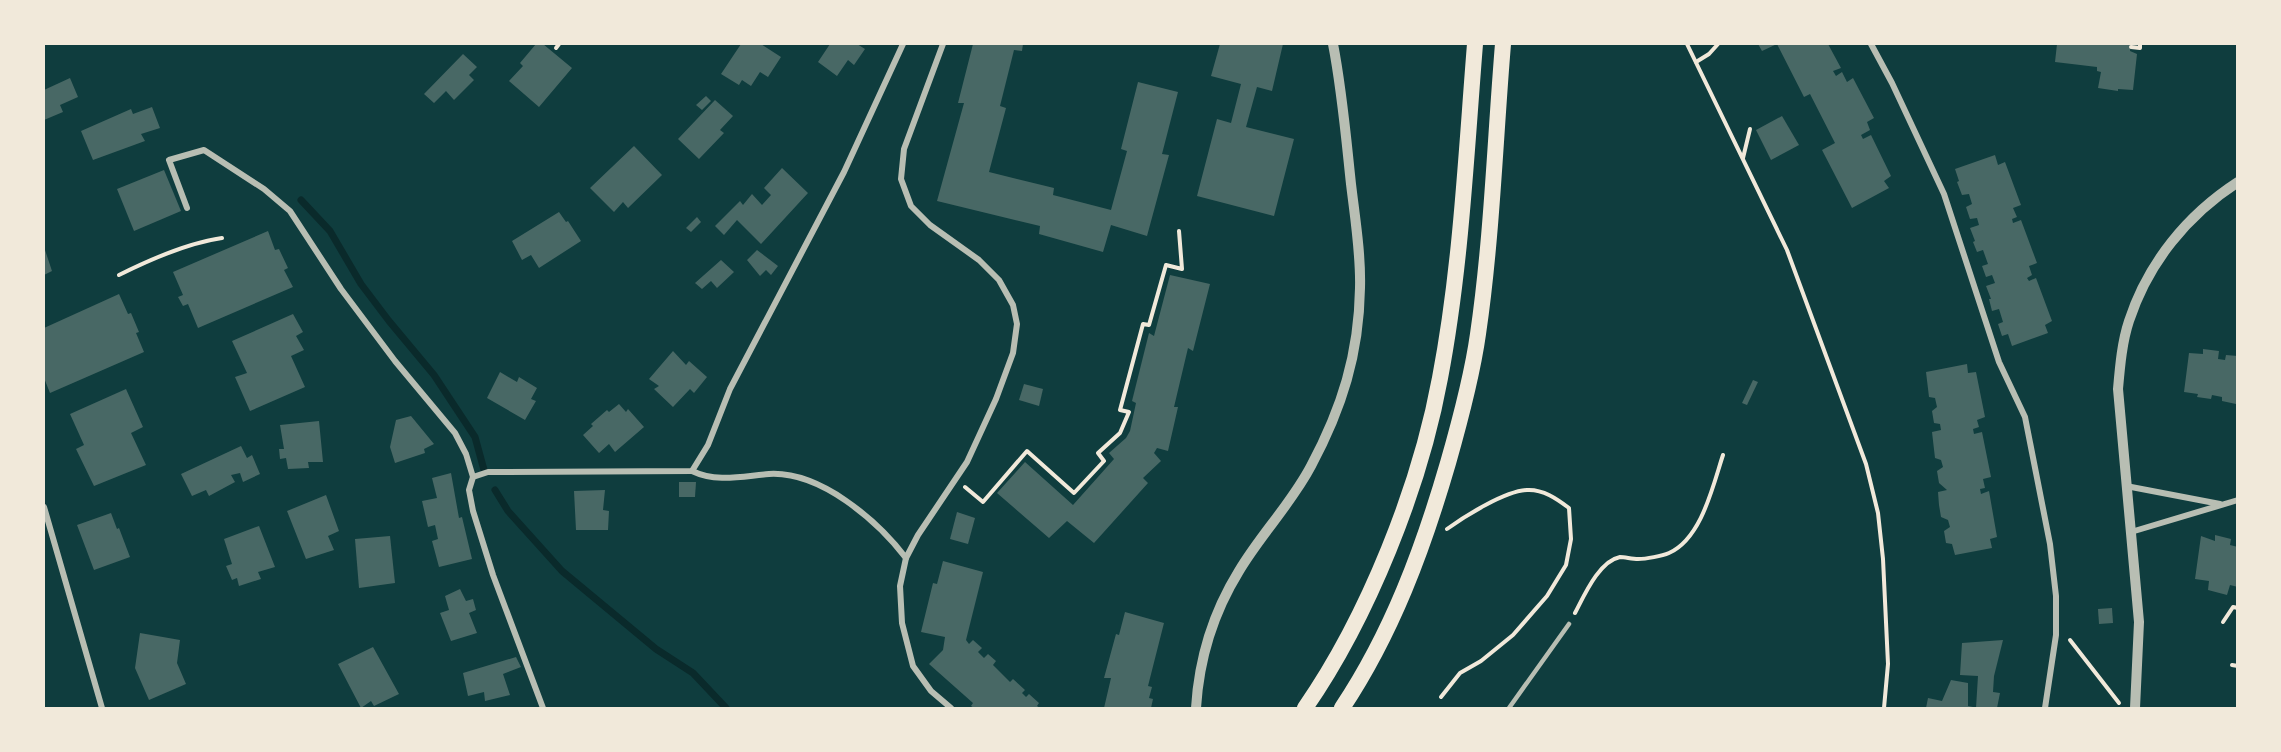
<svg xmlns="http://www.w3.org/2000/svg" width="2281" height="752" viewBox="0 0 2281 752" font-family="Lato,sans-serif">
	<rect width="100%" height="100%" fill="#0f3d3e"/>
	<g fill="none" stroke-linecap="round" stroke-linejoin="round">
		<g stroke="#0a2a2b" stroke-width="7">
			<polyline points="301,200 330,231 361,284 389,321 434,375 475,437 484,470"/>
			<polyline points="495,490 508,511 562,571 656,649 693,673 726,708"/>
		</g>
	</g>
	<g fill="#486865">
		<polygon points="536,44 543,44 572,68 539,107 509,81 523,66 520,63"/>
		<polygon points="741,44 761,44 781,57 768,77 760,72 751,86 742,80 739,85 721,74"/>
		<polygon points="830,44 857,44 865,49 854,65 848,60 837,76 818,62"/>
		<polygon points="973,44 1023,44 1022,51 1014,50 1000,106 1006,108 989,172 1054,188 1053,195 1111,210 1127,151 1121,149 1138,82 1178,92 1162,154 1169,155 1147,236 1111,225 1103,252 1039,234 1040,226 937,201 964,103 958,103"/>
		<polygon points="1220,44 1283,44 1272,91 1257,87 1246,127 1294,139 1274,216 1197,196 1217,119 1231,123 1241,84 1211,76"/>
		<polygon points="1758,44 1828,44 1841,68 1833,71 1836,76 1842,72 1847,82 1853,78 1874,118 1867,122 1870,130 1861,135 1863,139 1871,135 1891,176 1884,181 1889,188 1852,208 1822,150 1835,143 1810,94 1804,97 1777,44 1762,51"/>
		<polygon points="2057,44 2131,44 2130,51 2137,54 2133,90 2118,89 2118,91 2098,88 2101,72 2097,71 2097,67 2055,62"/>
		<polygon points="463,54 477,67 469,75 474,80 454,100 446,91 434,103 424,94"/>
		<polygon points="70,78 78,97 60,105 63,112 44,120 44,90"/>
		<polygon points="706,96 711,101 702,110 696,105"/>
		<polygon points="715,100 733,116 720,130 724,133 699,159 678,139"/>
		<polygon points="152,107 160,128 141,134 145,141 93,160 81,131 131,109 133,114"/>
		<polygon points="1782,116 1799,145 1771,160 1756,130"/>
		<polygon points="634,146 662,175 628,208 623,202 614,212 590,188"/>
		<polygon points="1995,155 1998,165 2005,162 2021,205 2013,208 2017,217 2012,219 2013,223 2021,220 2037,263 2029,266 2032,275 2027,278 2029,281 2036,278 2052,321 2045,325 2048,333 2012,346 2008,334 2002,336 1998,324 2003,322 1999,309 1992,311 1989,299 1991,299 1986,286 1995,283 1992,275 1986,277 1982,266 1988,264 1983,250 1977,252 1973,242 1975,241 1970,228 1979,225 1977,218 1970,219 1966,207 1972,204 1969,194 1962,195 1957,182 1959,181 1955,169"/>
		<polygon points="782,168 808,193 761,244 737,220 724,235 715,226 740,201 743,205 752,194 762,205 771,195 764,188"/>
		<polygon points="164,170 181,211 134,231 117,189"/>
		<polygon points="559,212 566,222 568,221 581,241 539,268 531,255 522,260 512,241"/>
		<polygon points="697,217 701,222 691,232 686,228"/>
		<polygon points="268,231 275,250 279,249 288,268 284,270 293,287 198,328 188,304 183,306 178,297 183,295 173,272"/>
		<polygon points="44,247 52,271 44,275"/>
		<polygon points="757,250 778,266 771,275 766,270 760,276 747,260"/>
		<polygon points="721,260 734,272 717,288 711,281 702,289 695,283"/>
		<polygon points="1170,275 1210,284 1193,351 1188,348 1174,407 1178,407 1168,451 1157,448 1154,453 1161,461 1143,478 1148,483 1094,543 1067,521 1049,538 997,493 1025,462 1073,505 1114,459 1109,453 1126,438 1130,431 1136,403 1132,401 1149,333 1154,336"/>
		<polygon points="119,294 128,314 131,313 139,332 136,333 144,352 50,393 44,378 44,328"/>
		<polygon points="293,314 303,332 296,336 304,350 291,356 305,387 250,411 235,377 247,373 232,341"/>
		<polygon points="2203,349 2219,351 2218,359 2225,360 2226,355 2238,356 2238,399 2236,404 2222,401 2222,397 2212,395 2211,399 2197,397 2198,394 2184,392 2189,353 2203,354"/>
		<polygon points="673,351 686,365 689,361 707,377 694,393 690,389 673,407 654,389 659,386 649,379"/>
		<polygon points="1967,364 1968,373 1976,372 1985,417 1977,420 1979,427 1973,429 1974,434 1982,432 1991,477 1983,479 1985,488 1980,489 1981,494 1989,491 1997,537 1990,539 1992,548 1955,555 1952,544 1946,543 1944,531 1950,527 1948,520 1941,517 1939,505 1938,492 1947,490 1939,483 1937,471 1943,467 1941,460 1935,458 1932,432 1941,430 1940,424 1934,423 1932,411 1937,407 1935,398 1929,397 1926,372"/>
		<polygon points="500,372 517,382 519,377 537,388 531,399 536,401 525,420 487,398"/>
		<polygon points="1753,380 1758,382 1747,405 1742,403"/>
		<polygon points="1024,384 1043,389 1039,406 1019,400"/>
		<polygon points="126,389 143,427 131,433 146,465 94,486 76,449 84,445 70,414"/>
		<polygon points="619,404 626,412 628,409 644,427 615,452 609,444 599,453 583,435 593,426 591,424 607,410 609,412"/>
		<polygon points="411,416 434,444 424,449 425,453 395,463 390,447 396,420"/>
		<polygon points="319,421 323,462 308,462 309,468 288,469 286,458 280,459 279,449 284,449 280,425"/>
		<polygon points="241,446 247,458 252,455 260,474 243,482 240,473 231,475 235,482 209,496 206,490 192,496 181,474"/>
		<polygon points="451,473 459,518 462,517 472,559 439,567 432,541 438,539 435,525 428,527 422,501 437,498 432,478"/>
		<polygon points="679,482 696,482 695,497 679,497"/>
		<polygon points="605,490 603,510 609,511 608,530 576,530 574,491"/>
		<polygon points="326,495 339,531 328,536 334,550 306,559 287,511"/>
		<polygon points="957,512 975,518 968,544 950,539"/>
		<polygon points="111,513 117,529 119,528 130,557 94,570 77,525"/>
		<polygon points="259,526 275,567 258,572 261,579 239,586 237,578 232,580 226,566 232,564 224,539"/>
		<polygon points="2215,535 2231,539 2230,545 2238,547 2238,587 2230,585 2227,595 2208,590 2209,581 2195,579 2201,536 2215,541"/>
		<polygon points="390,536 395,583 359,588 355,539"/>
		<polygon points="943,561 983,572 966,640 969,644 973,640 982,648 978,652 984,658 988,654 996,661 993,665 1010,682 1013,679 1025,690 1022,693 1026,697 1029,694 1039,703 1037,706 1040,708 974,708 971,706 973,703 929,664 943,650 945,637 921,632 933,583 937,584"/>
		<polygon points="460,589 466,601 473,599 476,610 469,613 477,633 451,641 440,613 449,610 445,596"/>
		<polygon points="2112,608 2113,623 2099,624 2098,609"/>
		<polygon points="1125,612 1164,623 1148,686 1152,687 1149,698 1153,699 1151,708 1104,708 1111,678 1104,678 1116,634 1119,635"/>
		<polygon points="140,633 180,640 177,663 186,684 149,700 135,668"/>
		<polygon points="2003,640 1994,676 1993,692 2000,693 1997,708 1976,708 1978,676 1960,675 1962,643"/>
		<polygon points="373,647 399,694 374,706 371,701 361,708 338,664"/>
		<polygon points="516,657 521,667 503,674 510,695 485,701 484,692 468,696 463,673"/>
		<polygon points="1951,680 1968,683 1968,706 1973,707 1973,708 1926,708 1928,698 1942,701"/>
	</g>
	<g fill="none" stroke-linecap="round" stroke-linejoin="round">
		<g stroke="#f1e9da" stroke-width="4">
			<polyline points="1687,44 1787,250 1866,464 1878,513 1883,559 1888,664 1884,708"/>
			<polyline points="2131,47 2140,48 2140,44"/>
			<polyline points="556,48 559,44"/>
			<polyline points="1696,62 1709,54 1718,44"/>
			<polyline points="1743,158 1750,129"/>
			<path d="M119,275C151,259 187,243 222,238"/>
			<polyline points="965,487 983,502 1027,451 1074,493 1104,461 1098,453 1120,433 1129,412 1120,410 1143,324 1149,325 1166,265 1182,269 1179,231"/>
			<path d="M1575,613C1584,596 1599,561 1620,557C1625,557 1632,559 1638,559C1646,559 1662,556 1669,553C1702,538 1713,485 1723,455"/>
			<polyline points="2223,622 2233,607 2238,608"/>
			<polyline points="2070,640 2119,703"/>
			<polyline points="2232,665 2238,666"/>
			<path d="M1441,697L1460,673L1481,661L1513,635L1547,596L1566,565L1571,539L1569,508C1557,499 1543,489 1527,490C1505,491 1465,516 1447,529"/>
		</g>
		<polyline stroke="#b8beb3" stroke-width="4.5" points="1509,708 1569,624"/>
		<g stroke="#b8beb3" stroke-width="6">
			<polyline points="1871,44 1892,83 1944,194 1999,362 2025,417 2050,544 2056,596 2056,635 2045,708"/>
			<polyline points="187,208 169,160 204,150 264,189 290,211 341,289 395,361 455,433 466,454 473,477"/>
			<path d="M692,471C717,483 743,476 769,474C820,471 877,520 906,558L918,535L967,462L996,399L1013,353L1017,324L1013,305L999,280L979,260L930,225L911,206L901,179L904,149L943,44"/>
			<polyline points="2126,486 2220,504"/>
			<polyline points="44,507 102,708"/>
			<polyline points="2131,532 2238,500"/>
			<polyline points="906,558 900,586 902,623 913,666 931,691 951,708"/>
			<polyline points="543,708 493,575 473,511 469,490 473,477 488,472 692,471 708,445 730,389 844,172 903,44"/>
		</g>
		<g stroke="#b8beb3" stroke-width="10">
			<path d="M1196,708C1199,659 1213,613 1239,571C1261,534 1291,504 1311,466C1342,408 1359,354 1360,288C1361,254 1355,218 1351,184C1346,137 1342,90 1333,44"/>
			<path d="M2135,708L2139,622L2118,389C2120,366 2122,342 2129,321C2148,263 2187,215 2238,182"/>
		</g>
		<g stroke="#f1e9da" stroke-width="16">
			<path d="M1305,708C1368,617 1420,487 1440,378C1461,268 1466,155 1475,44"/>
			<path d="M1342,708C1392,633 1423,549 1448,463C1460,421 1472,377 1478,334C1492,238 1495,140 1503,44"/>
		</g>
	</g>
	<rect width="2281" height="752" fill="none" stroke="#f1e9da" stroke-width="90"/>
</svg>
